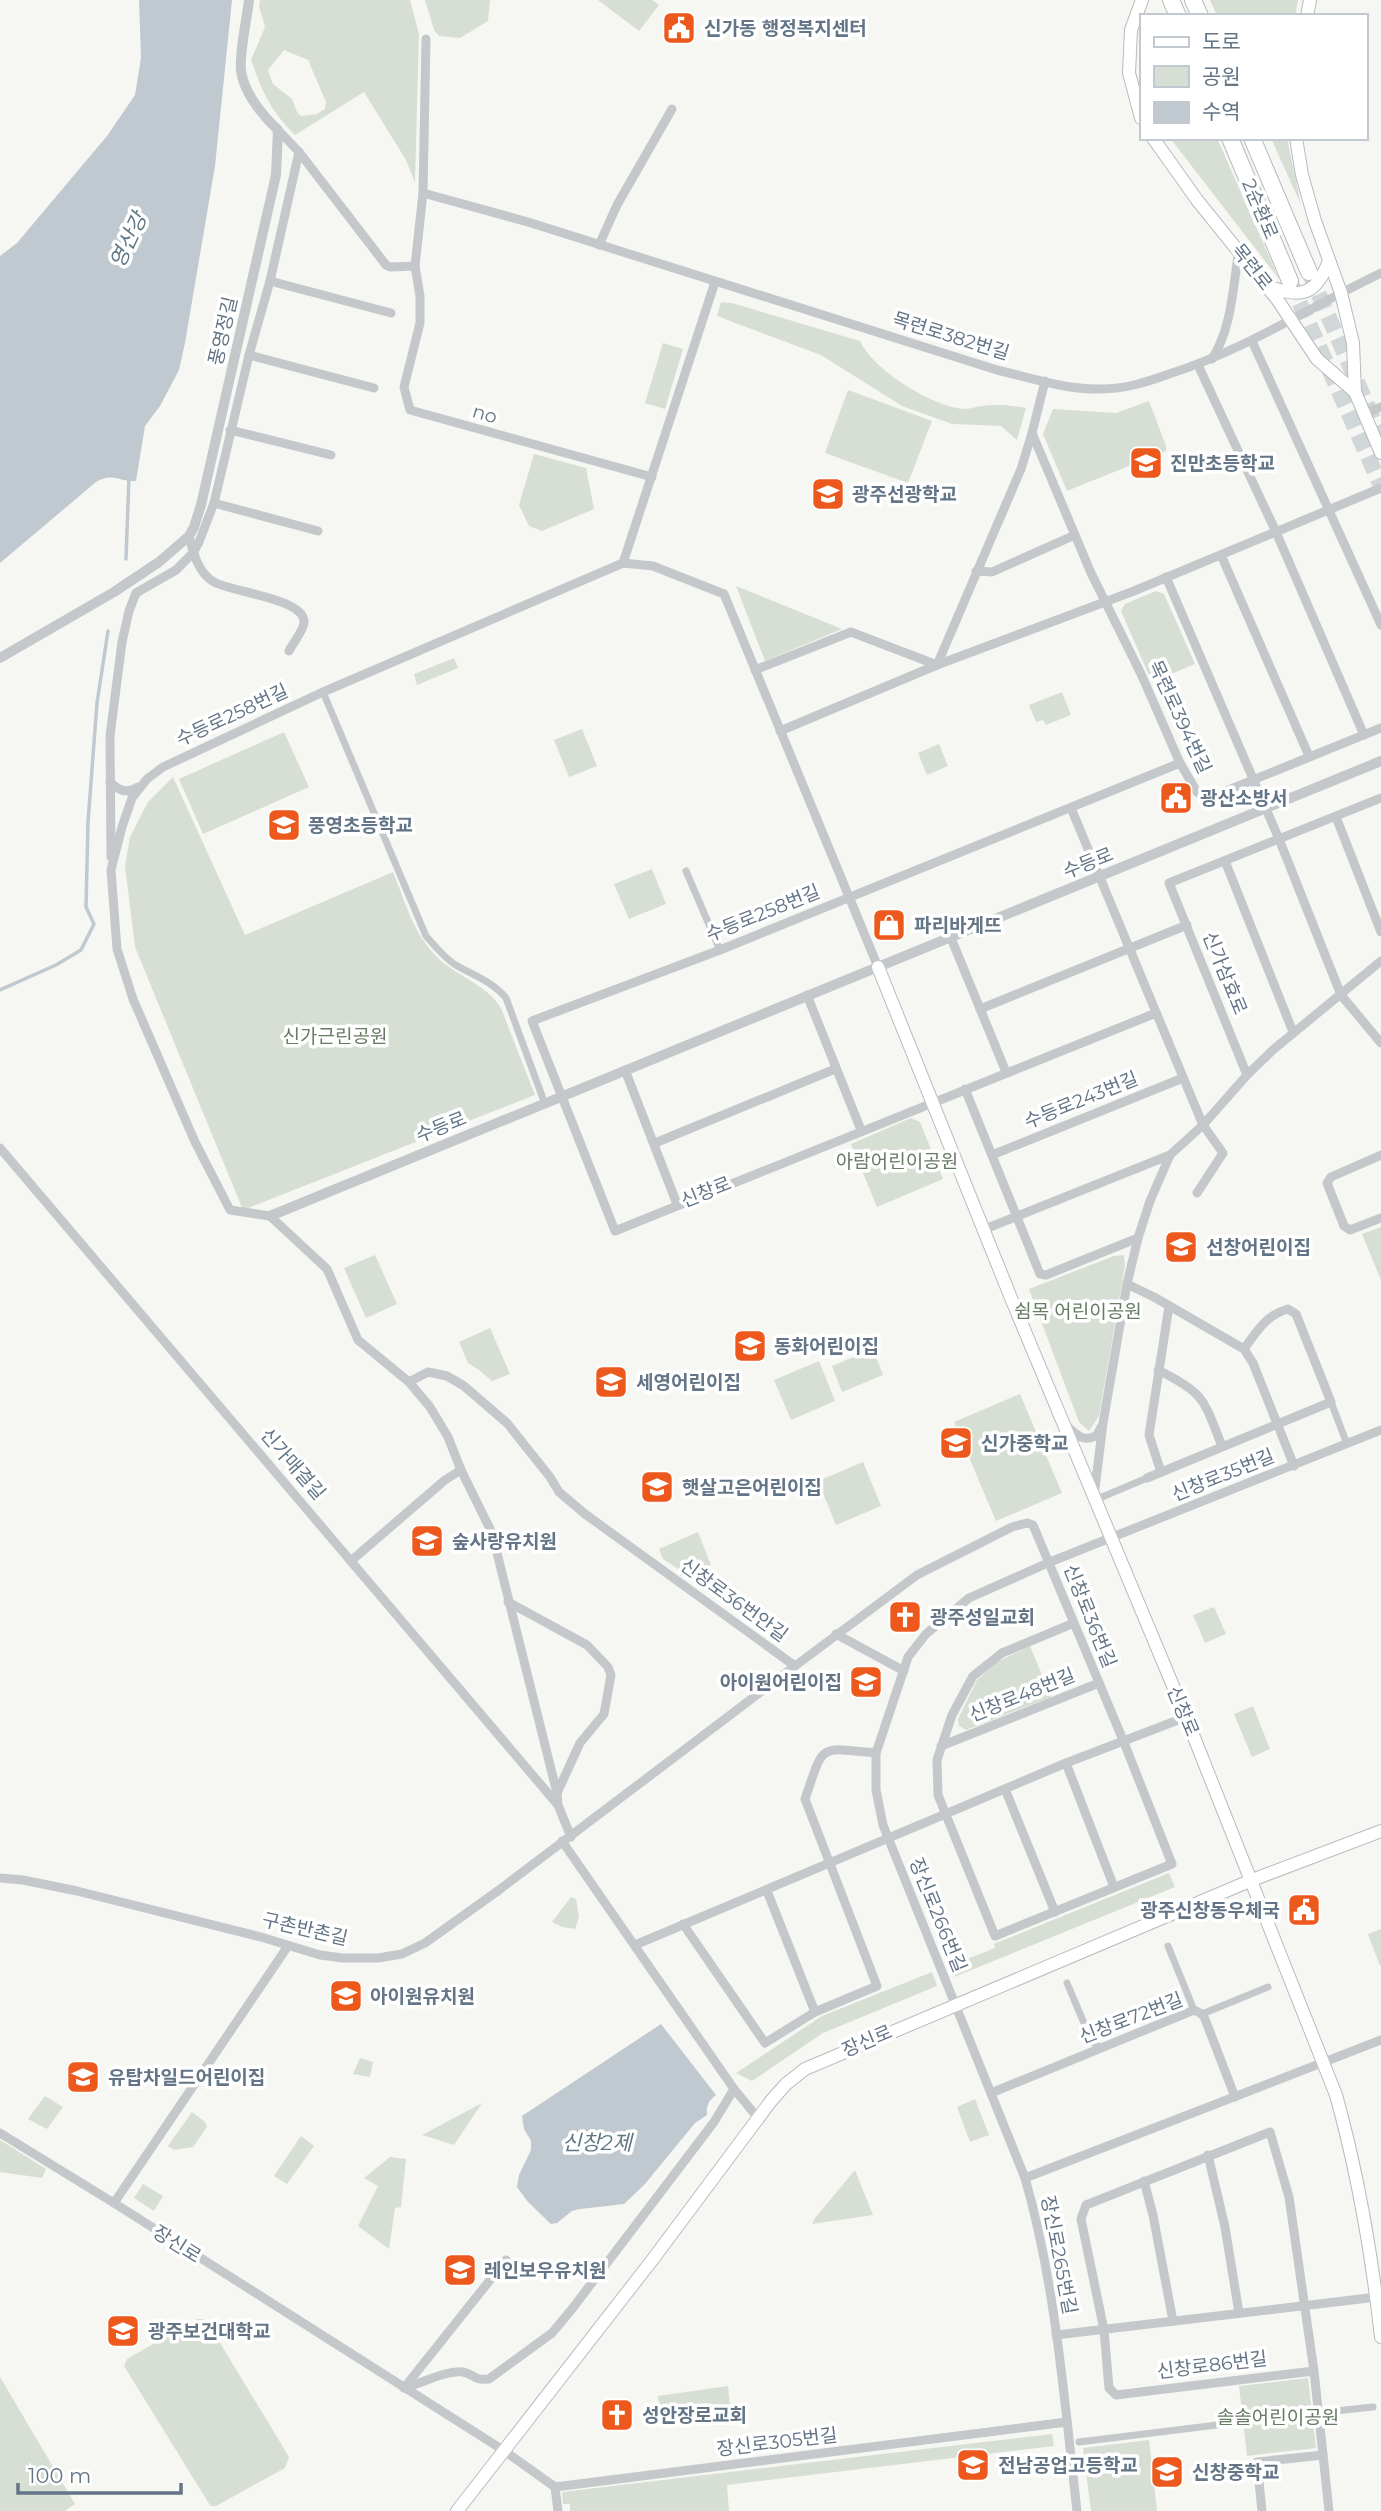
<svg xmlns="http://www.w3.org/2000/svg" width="1381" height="2511" viewBox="0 0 1381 2511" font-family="Montserrat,'Noto Sans KR',sans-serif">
	<rect width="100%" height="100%" fill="#f6f7f3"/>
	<g fill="#d7ded4" fill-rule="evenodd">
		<path d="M260,0H410L419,34L415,183L406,160L364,92L295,135C270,110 263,93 251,60L265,27L259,6ZM284,50L308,60L326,102L325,109L317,114L301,116L297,112L292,99L273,84L268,70Z"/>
		<polygon points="425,0 490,0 488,21 460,38 439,36 434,30"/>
		<polygon points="598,0 652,0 659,5 639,31"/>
		<polygon points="1210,0 1298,0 1295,16 1217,16"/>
		<polygon points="1170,138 1217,138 1279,279"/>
		<polygon points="1271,138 1287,138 1301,205"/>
		<path d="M721,302L732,303L860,341C873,370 934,408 966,409C971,409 977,406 982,406C998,404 1010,405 1026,408L1017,440L1001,426L952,424L902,406L821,355L717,316Z"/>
		<polygon points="663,343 683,349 665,409 645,403"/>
		<polygon points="848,390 932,421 908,483 825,453"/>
		<polygon points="1149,401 1166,446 1166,451 1067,491 1043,434 1053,409 1116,413"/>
		<polygon points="534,454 586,468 594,509 542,531 529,526 519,505"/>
		<polygon points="736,586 842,629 765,661"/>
		<polygon points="1156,591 1164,594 1195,664 1152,682 1121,611 1125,604"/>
		<polygon points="454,658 458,668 417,685 414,674"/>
		<polygon points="1062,692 1071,715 1046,725 1043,720 1036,722 1029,705"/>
		<polygon points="582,729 597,766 569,777 554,740"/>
		<polygon points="284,732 309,787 203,834 179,779"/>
		<polygon points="939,744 948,766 927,775 918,753"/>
		<path d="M173,777L245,935L393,872C405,902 414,935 438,958C458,977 486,984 501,1008L535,1095L243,1210L135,947L125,866L130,837L148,802Z"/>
		<polygon points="652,869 666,904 629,919 614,884"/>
		<polygon points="911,1118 920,1122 943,1179 877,1207 851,1144"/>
		<polygon points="1381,1227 1381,1280 1362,1234"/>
		<polygon points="375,1255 397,1304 366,1318 344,1268"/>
		<polygon points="1124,1255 1125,1266 1099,1416 1089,1431 1079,1422 1029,1289 1114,1256"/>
		<polygon points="490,1328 510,1374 492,1381 479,1370 468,1363 459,1342"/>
		<polygon points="873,1349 883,1375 842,1392 832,1366"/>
		<polygon points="819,1361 835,1401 791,1420 774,1380"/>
		<polygon points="1020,1394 1062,1493 996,1521 954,1422"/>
		<polygon points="863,1462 881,1506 836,1525 818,1481"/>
		<polygon points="698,1532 711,1565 687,1575 663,1559 659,1549"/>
		<polygon points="1214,1607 1226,1634 1205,1643 1193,1615"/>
		<polygon points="1030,1646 1051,1697 966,1730 959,1726 958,1719 977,1680 997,1662"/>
		<polygon points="1253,1706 1270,1749 1252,1757 1234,1714"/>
		<polygon points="1169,1873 1175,1887 954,1977 950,1966 995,1948 994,1944"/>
		<polygon points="571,1897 576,1899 579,1917 575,1929 562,1927 552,1922"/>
		<polygon points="1381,1929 1381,1965 1380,1966 1368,1934"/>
		<polygon points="932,1972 937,1986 823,2033 752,2081 736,2073 822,2016"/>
		<polygon points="360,2058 373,2062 370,2077 353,2074"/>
		<polygon points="45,2096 63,2107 47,2129 28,2119"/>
		<polygon points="975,2099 989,2135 970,2142 957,2107"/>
		<polygon points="482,2103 454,2145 422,2135"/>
		<polygon points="192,2112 205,2122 207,2127 193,2147 174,2150 168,2146"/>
		<polygon points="301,2136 314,2146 287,2184 274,2176"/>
		<polygon points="0,2140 46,2169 42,2178 0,2172"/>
		<polygon points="390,2157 406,2159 401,2207 395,2208 389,2249 358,2226 378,2186 364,2178"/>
		<polygon points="855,2170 873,2215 812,2224 815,2218"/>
		<polygon points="143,2184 163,2196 154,2211 134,2198"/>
		<polygon points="197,2319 203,2319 208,2323 289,2457 285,2468 216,2506 211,2506 208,2502 124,2366 127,2359"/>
		<polygon points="0,2377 75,2504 65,2511 0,2511"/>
		<polygon points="1308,2378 1316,2448 1247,2456 1239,2386"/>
		<polygon points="728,2386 731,2417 662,2425 658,2396"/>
		<polygon points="1052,2434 1054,2446 727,2485 729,2511 570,2511 570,2504 563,2504 562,2492"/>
		<polygon points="1149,2440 1157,2511 1091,2511 1083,2448"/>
	</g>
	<g fill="#bfc9cf">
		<path d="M139,0H232L215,166L185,343L179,370L160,406L145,426L136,481C118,482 114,472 96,482L0,563V256L17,243L107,136L135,95L141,58Z"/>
		<path d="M661,2024L716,2095C709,2100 706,2106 707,2115L695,2123L645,2184L624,2204L580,2209L572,2211L557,2223L551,2224L528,2202L517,2187L519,2175L531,2150V2141L524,2129L522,2116Z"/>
	</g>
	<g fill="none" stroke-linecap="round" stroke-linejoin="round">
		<g stroke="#bfc9cf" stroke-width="3.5">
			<polyline points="126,559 129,477"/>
			<polyline points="0,990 56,965 81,950 94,924 86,907 88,822 97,703 108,631"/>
		</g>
		<g stroke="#d1d6d8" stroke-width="16" stroke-dasharray="16 8" stroke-linecap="butt">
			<polyline points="1309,272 1381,437"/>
			<polyline points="1290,281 1381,486"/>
		</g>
		<defs>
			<g id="secondary">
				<polyline points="1307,16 1310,0"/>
				<polyline points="1141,118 1129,73 1131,30 1142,0"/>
				<polyline points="1153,138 1197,200 1277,299 1317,359 1355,392"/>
				<polyline points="1296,138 1302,175 1315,221 1341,293 1353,343 1355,392 1381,453"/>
				<path d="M1268,286C1301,299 1316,295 1329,261"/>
				<path d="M878,967L1011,1298L1186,1717L1336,2095C1358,2174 1372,2256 1381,2337"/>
				<polyline points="457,2511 653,2259 771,2101 786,2084 805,2069 1252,1880 1381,1831"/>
			</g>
			<g id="trunk">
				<polyline points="1171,0 1178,16"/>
				<polyline points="1193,0 1200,16"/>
				<polyline points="1230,138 1290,281"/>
				<polyline points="1252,138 1309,272"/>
			</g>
		</defs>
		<use href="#secondary" stroke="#b6bbc0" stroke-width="14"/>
		<use href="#trunk" stroke="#b6babd" stroke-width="18"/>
		<g stroke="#c4c8cb" stroke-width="7">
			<path d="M323,692L426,936C435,946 443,956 454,964C472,975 492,981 506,998L545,1104"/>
			<polyline points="686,871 720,950"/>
			<polyline points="1331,1402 1347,1444"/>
			<polyline points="1095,1500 1147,1478"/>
			<polyline points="1168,1946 1194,2010"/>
			<polyline points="1067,1983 1092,2042 1100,2047"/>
			<polyline points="1202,2014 1268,1987"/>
			<polyline points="1326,2412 1373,2407"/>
			<polyline points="1079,2442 1314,2413"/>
		</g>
		<g stroke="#c4c8cb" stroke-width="9">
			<polyline points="426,39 423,193 415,266 420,296 420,323 404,387 410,410 652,477"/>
			<polyline points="278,130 299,152 386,265 390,267 415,266"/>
			<path d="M423,193L528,222L997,370C1031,378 1066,390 1102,389C1125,389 1147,382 1169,374C1245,350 1310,307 1381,273"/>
			<polyline points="599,245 617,205 672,109"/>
			<polyline points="270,281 391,313"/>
			<polyline points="1252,341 1381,625"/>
			<polyline points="249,355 374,388"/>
			<path d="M1212,359C1232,328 1233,286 1239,250"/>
			<polyline points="1198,365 1276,532 1364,735"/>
			<polyline points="1045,381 1032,433 1091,573 1142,676 1180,763 1197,792 1203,797 1211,797 1381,728"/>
			<polyline points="1364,414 1381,407"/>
			<polyline points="230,430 331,455"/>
			<polyline points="214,503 318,531"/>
			<path d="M189,536C193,552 198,573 214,582C230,592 306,598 304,623C303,631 293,643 289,651"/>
			<polyline points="1221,555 1309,756"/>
			<polyline points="623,563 715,282"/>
			<polyline points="976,571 992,572 1075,535"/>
			<polyline points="1166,577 1279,839 1341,995 1381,1043"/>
			<polyline points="755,670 851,632 937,665 1021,469 1032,433"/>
			<polyline points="780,731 937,665 1134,591 1381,488"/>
			<path d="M110,782C120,791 126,794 138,787"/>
			<polyline points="1071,808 1203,1125 1223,1153 1197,1193"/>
			<polyline points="1336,817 1381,932"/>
			<polyline points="111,857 110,736 122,642 129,611 136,593 176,570 193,553 199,542 214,503 249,355 270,281 299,152"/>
			<polyline points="1225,861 1293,1032"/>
			<polyline points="951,938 1006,1072"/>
			<polyline points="807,995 861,1130"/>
			<polyline points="980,1009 1187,925"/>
			<polyline points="1156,1013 615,1231 532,1021 720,950 1180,763"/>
			<polyline points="625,1070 677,1204"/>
			<polyline points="1247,1075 1169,883 1381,798"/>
			<polyline points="965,1089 1040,1274 1046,1275 1138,1238"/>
			<polyline points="655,1143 835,1069"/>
			<polyline points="0,1148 558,1805"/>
			<polyline points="992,1155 1183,1078"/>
			<polyline points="1381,1155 1331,1177 1327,1183 1344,1226 1350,1230 1381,1218"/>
			<polyline points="985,1229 1170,1155"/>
			<polyline points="1127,1284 1154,1297 1244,1349 1253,1363 1294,1466"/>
			<path d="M1158,1370C1206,1394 1203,1399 1222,1446"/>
			<polyline points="409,1382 428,1372 447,1376 464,1386 507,1423 550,1477 559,1492 585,1514 795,1666 917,1575 1012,1527 1027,1523 1033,1525 1123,1740 1172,1864 995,1936 938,1795 937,1760 952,1715 973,1676 1002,1653 1074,1623"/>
			<path d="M1066,1425C1076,1435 1084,1443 1097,1435L1101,1427"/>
			<polyline points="1161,1472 1149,1435 1169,1306"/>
			<path d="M1147,1478L1331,1402L1296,1314L1288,1309C1266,1315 1257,1331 1244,1349"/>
			<polyline points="1094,1496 1103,1423 1127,1284 1138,1238 1150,1201 1170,1155 1203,1125 1247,1075 1274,1049 1381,961"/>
			<polyline points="352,1560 445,1480 461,1470"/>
			<polyline points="508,1602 587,1645 608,1667 611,1675 604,1714 580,1743 557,1793"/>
			<polyline points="836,1634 904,1671"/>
			<polyline points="941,1746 1099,1683"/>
			<polyline points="1066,1763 1114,1887"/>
			<polyline points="1005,1789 1055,1912"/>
			<polyline points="571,1837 558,1805 557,1793 492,1533 461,1470 448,1437 430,1407 409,1382 358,1340 327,1269 270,1216 230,1210 195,1142 133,999 117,949 111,870 122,827 132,798 147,779 163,767 323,692 623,563 653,566 724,594 878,967"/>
			<polyline points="562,1841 734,2089 758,2118"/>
			<polyline points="0,1878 23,1880 77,1891 261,1937 320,1955 343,1958 378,1958 402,1954 425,1943 499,1890 795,1666"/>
			<polyline points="767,1891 815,2012"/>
			<path d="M683,1924L765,2043L815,2012L877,1986L805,1799C824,1744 817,1747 876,1753"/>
			<polyline points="635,1945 1066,1763 1186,1717"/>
			<polyline points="288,1946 114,2203 503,2450 555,2487 1067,2422"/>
			<polyline points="991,2093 1194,2010 1202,2014 1205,2019 1235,2097"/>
			<polyline points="0,2133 114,2203"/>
			<polyline points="1208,2155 1225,2227 1239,2313"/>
			<polyline points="1025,2178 1381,2040"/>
			<polyline points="1144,2181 1153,2215 1173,2321"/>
			<polyline points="1056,2335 1377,2297"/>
			<polyline points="1314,2371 1116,2395 1109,2388 1104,2330 1081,2219 1086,2205 1270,2132 1289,2197 1314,2371 1329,2511"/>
			<path d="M404,2388C421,2384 445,2370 463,2372C475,2374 473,2381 489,2379L552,2333L572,2309L714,2122L734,2089"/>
			<polyline points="404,2388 506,2260"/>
			<polyline points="555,2487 558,2511"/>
			<path d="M1077,2511C1064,2399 1056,2286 1025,2178L883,1825L876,1790V1753L908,1657L926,1634L969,1598L1050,1562L1381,1430"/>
			<polyline points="1262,2511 1257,2462 1323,2455"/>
		</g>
		<g stroke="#c4c8cb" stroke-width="10">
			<path d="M0,658L114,592L159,562L189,536L194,527L201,505L276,175L278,130C263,116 244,93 241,71C239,53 247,19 249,0"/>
			<polyline points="270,1216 1381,761"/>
		</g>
		<use href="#secondary" stroke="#fff" stroke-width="12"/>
		<use href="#trunk" stroke="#fff" stroke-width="16"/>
	</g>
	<defs>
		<symbol id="civic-square" viewBox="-11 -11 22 22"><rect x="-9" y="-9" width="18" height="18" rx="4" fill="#ed591c" stroke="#fff"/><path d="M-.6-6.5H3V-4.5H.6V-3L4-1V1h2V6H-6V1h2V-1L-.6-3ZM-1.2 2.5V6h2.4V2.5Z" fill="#fff"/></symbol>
		<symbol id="school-square" viewBox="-11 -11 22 22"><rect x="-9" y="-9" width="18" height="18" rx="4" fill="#ed591c" stroke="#fff"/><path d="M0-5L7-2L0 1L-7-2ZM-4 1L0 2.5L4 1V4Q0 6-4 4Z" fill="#fff"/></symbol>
		<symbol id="shop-square" viewBox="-11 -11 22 22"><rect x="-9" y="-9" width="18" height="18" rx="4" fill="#ed591c" stroke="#fff"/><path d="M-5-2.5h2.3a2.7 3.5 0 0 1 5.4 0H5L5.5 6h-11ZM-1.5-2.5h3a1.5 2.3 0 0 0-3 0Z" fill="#fff"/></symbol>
		<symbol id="church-square" viewBox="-11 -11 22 22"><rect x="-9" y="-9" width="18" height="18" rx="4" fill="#ed591c" stroke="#fff"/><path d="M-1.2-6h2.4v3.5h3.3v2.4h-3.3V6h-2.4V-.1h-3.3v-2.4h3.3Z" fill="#fff"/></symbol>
		<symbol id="university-square" viewBox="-11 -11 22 22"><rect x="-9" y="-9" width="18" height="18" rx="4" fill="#ed591c" stroke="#fff"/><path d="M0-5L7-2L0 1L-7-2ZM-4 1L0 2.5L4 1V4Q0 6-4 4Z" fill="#fff"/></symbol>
	</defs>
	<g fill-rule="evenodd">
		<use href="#civic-square" x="660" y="9" width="38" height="38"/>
		<use href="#school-square" x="1127" y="444" width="38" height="38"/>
		<use href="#school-square" x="809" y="475" width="38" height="38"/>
		<use href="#civic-square" x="1157" y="779" width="38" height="38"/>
		<use href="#school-square" x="265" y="806" width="38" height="38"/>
		<use href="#shop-square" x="870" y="906" width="38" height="38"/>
		<use href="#school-square" x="1162" y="1228" width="38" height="38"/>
		<use href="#school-square" x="731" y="1327" width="38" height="38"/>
		<use href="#school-square" x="592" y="1363" width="38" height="38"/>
		<use href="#school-square" x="937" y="1424" width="38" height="38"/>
		<use href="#school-square" x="638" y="1468" width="38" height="38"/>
		<use href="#school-square" x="408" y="1522" width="38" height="38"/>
		<use href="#church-square" x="886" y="1598" width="38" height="38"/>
		<use href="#school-square" x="847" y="1663" width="38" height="38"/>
		<use href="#civic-square" x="1285" y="1891" width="38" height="38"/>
		<use href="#school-square" x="327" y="1977" width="38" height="38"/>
		<use href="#school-square" x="64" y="2058" width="38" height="38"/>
		<use href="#school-square" x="441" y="2251" width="38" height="38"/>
		<use href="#university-square" x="104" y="2312" width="38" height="38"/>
		<use href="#church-square" x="598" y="2396" width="38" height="38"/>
		<use href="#school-square" x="954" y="2446" width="38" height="38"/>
		<use href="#school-square" x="1148" y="2453" width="38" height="38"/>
	</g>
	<g text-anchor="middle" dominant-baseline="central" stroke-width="7" stroke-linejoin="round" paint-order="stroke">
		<g font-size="19" font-weight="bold" fill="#637586" stroke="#fff" text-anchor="start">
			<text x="704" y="28">신가동 행정복지센터</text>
			<text x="1170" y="463">진만초등학교</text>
			<text x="852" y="494">광주선광학교</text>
			<text x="1200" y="798">광산소방서</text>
			<text x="308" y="825">풍영초등학교</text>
			<text x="914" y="925">파리바게뜨</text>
			<text x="1206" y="1247">선창어린이집</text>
			<text x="774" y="1346">동화어린이집</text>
			<text x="636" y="1382">세영어린이집</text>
			<text x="981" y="1443">신가중학교</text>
			<text x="682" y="1487">햇살고은어린이집</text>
			<text x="452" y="1541">숲사랑유치원</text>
			<text x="930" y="1617">광주성일교회</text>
			<text x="842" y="1682" text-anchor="end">아이원어린이집</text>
			<text x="1280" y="1910" text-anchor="end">광주신창동우체국</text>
			<text x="370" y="1996">아이원유치원</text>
			<text x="108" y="2077">유탑차일드어린이집</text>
			<text x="484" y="2270">레인보우유치원</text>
			<text x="148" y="2331">광주보건대학교</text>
			<text x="642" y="2415">성안장로교회</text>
			<text x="998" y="2465">전남공업고등학교</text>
			<text x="1192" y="2472">신창중학교</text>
		</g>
		<g font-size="19" fill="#637586" stroke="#fff">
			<text transform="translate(1260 209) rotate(67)">2순환로</text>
			<text transform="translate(1252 267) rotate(52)">목련로</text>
			<text transform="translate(223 331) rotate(-77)">풍영정길</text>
			<text transform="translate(951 336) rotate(17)">목련로382번길</text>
			<text transform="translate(485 414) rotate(17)">no</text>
			<text transform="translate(232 715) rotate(-25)">수등로258번길</text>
			<text transform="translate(1180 717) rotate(65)">목련로394번길</text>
			<text transform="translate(1088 863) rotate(-22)">수등로</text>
			<text transform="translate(763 913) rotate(-22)">수등로258번길</text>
			<text transform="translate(1225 973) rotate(68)">신가삼효로</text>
			<text transform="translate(1081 1100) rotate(-22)">수등로243번길</text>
			<text transform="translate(441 1127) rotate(-22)">수등로</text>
			<text transform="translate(706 1192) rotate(-22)">신창로</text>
			<text transform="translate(293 1464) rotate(49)">신가매결길</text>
			<text transform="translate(1223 1475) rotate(-22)">신창로35번길</text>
			<text transform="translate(734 1600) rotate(36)">신창로36번안길</text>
			<text transform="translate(1090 1616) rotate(68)">신창로36번길</text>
			<text transform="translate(1022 1695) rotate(-22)">신창로48번길</text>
			<text transform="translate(1183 1711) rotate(67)">신창로</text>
			<text transform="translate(938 1915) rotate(68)">장신로266번길</text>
			<text transform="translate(305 1929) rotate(13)">구촌반촌길</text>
			<text transform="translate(1131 2018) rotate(-21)">신창로72번길</text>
			<text transform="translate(867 2041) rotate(-23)">장신로</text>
			<text transform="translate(177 2244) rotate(32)">장신로</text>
			<text transform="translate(1059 2255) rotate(79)">장신로265번길</text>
			<text transform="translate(1212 2365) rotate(-7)">신창로86번길</text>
			<text transform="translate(777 2442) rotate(-7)">장신로305번길</text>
		</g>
		<g font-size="19" fill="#667c63" stroke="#fff">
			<text x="335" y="1036">신가근린공원</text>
			<text x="897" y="1161">아람어린이공원</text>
			<text x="1078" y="1311">쉼목 어린이공원</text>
			<text x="1278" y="2417">솔솔어린이공원</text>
		</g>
		<g font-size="21" font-style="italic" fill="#5f7782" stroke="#fff">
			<text transform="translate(128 240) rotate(-65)">영산강</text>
			<text x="597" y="2142">신창2제</text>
		</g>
	</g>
	<rect x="1140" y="14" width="228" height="126" fill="#ffffff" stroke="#c1c8cf" stroke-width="2"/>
	<rect x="1154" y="37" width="35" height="10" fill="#ffffff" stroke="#c1c8cf" stroke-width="2"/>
	<text x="1202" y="49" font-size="21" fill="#637586">도로</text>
	<rect x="1154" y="66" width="35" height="21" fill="#d7ded4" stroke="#c1c8cf" stroke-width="2"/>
	<text x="1202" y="84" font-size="21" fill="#637586">공원</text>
	<rect x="1154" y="102" width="35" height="21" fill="#bfc9cf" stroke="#c1c8cf" stroke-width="2"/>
	<text x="1202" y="119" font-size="21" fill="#637586">수역</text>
	<path d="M18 2483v10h163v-10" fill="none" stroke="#637586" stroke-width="3.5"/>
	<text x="28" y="2483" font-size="21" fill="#637586" stroke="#ffffff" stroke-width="5" paint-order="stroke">100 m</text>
</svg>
